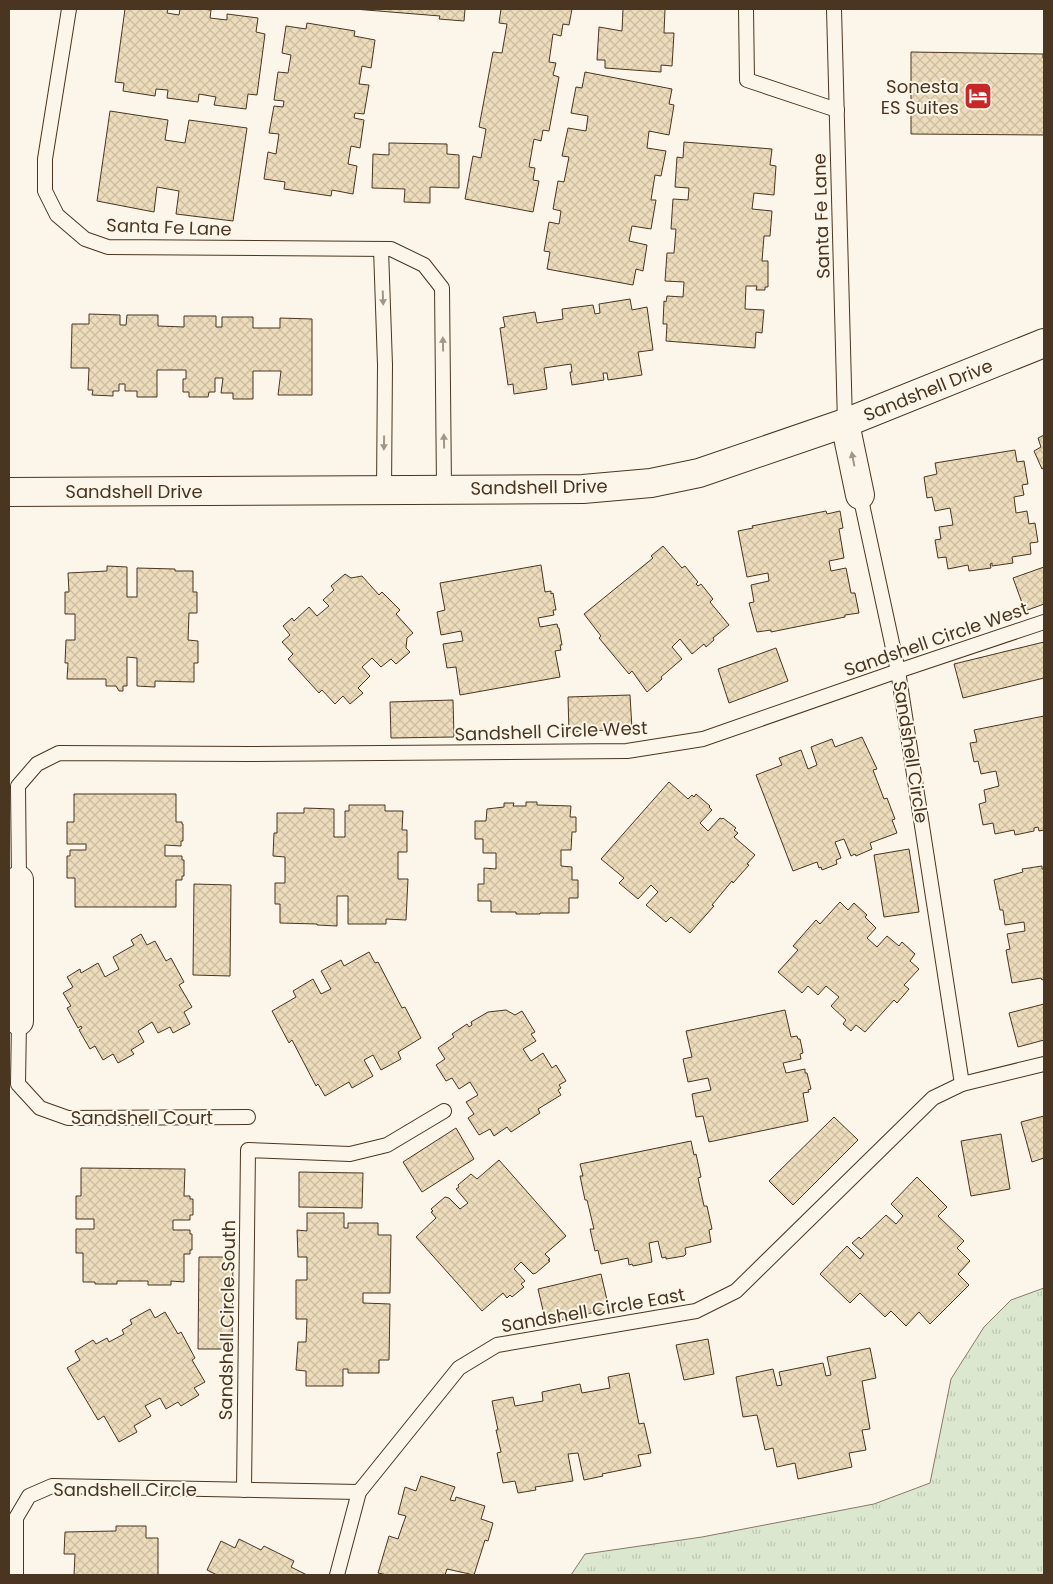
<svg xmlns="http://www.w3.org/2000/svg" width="1053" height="1584" viewBox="0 0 1053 1584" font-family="Poppins,sans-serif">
	<defs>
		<pattern id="grass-tufts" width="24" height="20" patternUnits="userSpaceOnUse" patternTransform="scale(1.25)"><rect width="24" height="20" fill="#dce7d0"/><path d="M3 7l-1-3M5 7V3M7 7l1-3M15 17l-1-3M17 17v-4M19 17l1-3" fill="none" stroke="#bec7b2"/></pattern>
		<pattern id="building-cross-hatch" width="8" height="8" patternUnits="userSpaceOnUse" patternTransform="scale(1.25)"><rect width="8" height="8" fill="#ecdcbc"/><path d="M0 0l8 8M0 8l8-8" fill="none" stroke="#ccbda1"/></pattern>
	</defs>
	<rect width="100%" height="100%" fill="#fbf6e9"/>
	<polygon fill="url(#grass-tufts)" stroke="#887966" points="1044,1288 1044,1575 571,1575 585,1554 702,1537 874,1504 930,1483 951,1379 984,1327 1011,1300"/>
	<g fill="url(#building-cross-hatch)" stroke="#4a3520">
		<polygon points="125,9 168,9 167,13 179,15 180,9 201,9 211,10 210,18 227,20 227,14 258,18 256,32 265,34 257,95 248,94 246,109 214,105 216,97 199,94 198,102 167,98 168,90 156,89 155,96 123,91 124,83 115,82"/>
		<polygon points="354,9 465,9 464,21 439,19 440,16"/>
		<polygon points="501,9 572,9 569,25 563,24 561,36 553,34 549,62 556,63 553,75 559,77 549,131 543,130 541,141 534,139 529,167 535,168 533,180 539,181 533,212 465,199 473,156 481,158 486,129 479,127 493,52 502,53 507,24 499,23"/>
		<polygon points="623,9 665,9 664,33 674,33 672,66 661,65 661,72 605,68 605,60 597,60 599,27 622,31"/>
		<polygon points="307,23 355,31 354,36 375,40 371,68 362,66 359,84 369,85 364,114 355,113 354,118 364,120 360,148 351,146 348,164 357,166 353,194 332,190 331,196 284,189 285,182 264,179 268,152 276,154 279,134 269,133 274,106 283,107 284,101 274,100 278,72 288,73 291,55 282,53 286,26 306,29"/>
		<polygon points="911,52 1043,54 1043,58 1044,58 1044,135 911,134"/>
		<polygon points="585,72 672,89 669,104 674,105 669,135 649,131 647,148 666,151 661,176 655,175 651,200 656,200 651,229 632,226 629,241 647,245 643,271 636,269 633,285 547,269 550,252 544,251 549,222 559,224 561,211 553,209 558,181 564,182 569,157 562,156 568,128 586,131 588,116 571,113 576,87 582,88"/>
		<polygon points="110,111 168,120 165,140 185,143 189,120 247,128 233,221 176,214 179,191 157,187 154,212 97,201"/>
		<polygon points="684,142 772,149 770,165 776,166 774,195 754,193 752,209 772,211 770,236 764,236 762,261 768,261 768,287 765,287 765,290 756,290 757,286 746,286 745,309 764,310 762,333 756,332 755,348 666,341 667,324 663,324 664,301 666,302 667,296 683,297 684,282 665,281 667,253 674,253 676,229 671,229 673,199 688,200 689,188 675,187 677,157 683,158"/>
		<polygon points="389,143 447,144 447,154 459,155 459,188 430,187 430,203 404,202 405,189 372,188 373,154 389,155"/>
		<polygon points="630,299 632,310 647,307 653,350 638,352 642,375 608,380 607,373 603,373 604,380 572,385 570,372 572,372 571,364 544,368 547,389 514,394 513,384 508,385 500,328 505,327 503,317 535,312 537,323 563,319 562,309 593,305 595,314 600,313 599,304"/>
		<polygon points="89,314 120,315 120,325 126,325 127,315 158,315 158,326 184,327 184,316 216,316 216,327 222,327 222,317 253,317 253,328 280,328 280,318 312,319 312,395 278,395 281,371 253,371 253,399 233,399 233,393 221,393 223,378 215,378 215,392 209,392 208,397 189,397 189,392 183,392 183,379 186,379 186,370 157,370 157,397 137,397 137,391 125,391 125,384 119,384 119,391 113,391 113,396 92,395 93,390 88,390 89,368 71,368 72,324 89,324"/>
		<polygon points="1044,435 1044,468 1042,469 1034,451 1041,447 1038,438"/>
		<polygon points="1015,450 1017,462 1024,461 1028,484 1022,485 1024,495 1014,497 1016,513 1027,511 1029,524 1035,523 1038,542 1030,543 1031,554 1012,557 1013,563 992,566 992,563 990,564 991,568 969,571 968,565 948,569 946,557 938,558 935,540 941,539 939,527 953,525 950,508 935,511 932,497 927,498 924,477 937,474 935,463"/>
		<polygon points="826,511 827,514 840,511 843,528 839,529 844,558 829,561 831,571 846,568 851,593 855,593 859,613 845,615 845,617 771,632 771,630 757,632 749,603 754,602 751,585 769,581 768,573 747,577 738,531 753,528 752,526"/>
		<polygon points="663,546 682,568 685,566 698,582 696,584 698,586 701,584 713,599 710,602 729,625 713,638 714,640 706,647 704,644 692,654 680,639 672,647 682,659 661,677 662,679 647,692 632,671 629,674 599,638 601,636 584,614 653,558 651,556"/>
		<polygon points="541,565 545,592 551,591 551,594 553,593 556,610 553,610 554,615 538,618 540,627 557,624 558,628 559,628 562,645 560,645 561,650 555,651 560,677 460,695 456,667 447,668 443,644 463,641 461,631 441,635 437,612 445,610 440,583"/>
		<polygon points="107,566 127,567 127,597 137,597 137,568 175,569 175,571 193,571 193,592 197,592 197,613 189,613 188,640 198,641 198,663 194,663 194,682 155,681 155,687 137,686 137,658 127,657 127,686 123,686 123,691 119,691 116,686 106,686 106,679 67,679 68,663 65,663 66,640 75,640 75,614 65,614 65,592 69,592 68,573 107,571"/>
		<polygon points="1044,567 1044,604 1025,611 1013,578"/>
		<polygon points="345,574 351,578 362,576 379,595 382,592 400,610 396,614 413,633 407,638 406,648 410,652 396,664 391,659 381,667 372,658 362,667 370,676 358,688 363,693 350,704 343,696 335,704 322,690 319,693 288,659 293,654 282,642 290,635 283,626 292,618 294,621 309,607 317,616 329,606 323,600 334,590 331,586"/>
		<polygon points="1044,642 1044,678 963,698 954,664"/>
		<polygon points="776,648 788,681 729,703 718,669"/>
		<polygon points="630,695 632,729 569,732 568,697"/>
		<polygon points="453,700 454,737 391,738 390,702"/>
		<polygon points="1044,716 1044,830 1039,831 1038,827 1034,828 1034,831 1015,835 1014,830 995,834 993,823 983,825 979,804 986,802 984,790 999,786 996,771 981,774 978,761 974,762 970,743 977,742 974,730"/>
		<polygon points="862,737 877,769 873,770 884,799 887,798 895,819 892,820 897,833 870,843 872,849 856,856 855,854 851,856 844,839 835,842 841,858 836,860 837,864 822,870 821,867 819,868 817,862 793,871 756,775 782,765 779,758 801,750 808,769 817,765 811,747 832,739 835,747"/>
		<polygon points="669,782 688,799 692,795 694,797 696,794 710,806 709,807 712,810 700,823 708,831 720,818 722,819 723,818 736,828 734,830 738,833 734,837 755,855 747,864 749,865 733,883 732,881 712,905 714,906 690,933 671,917 666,922 646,905 658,892 651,885 638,899 619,883 624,878 601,859"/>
		<polygon points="74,794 176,794 176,822 182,822 182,824 183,824 183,841 181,841 181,846 165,845 165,856 182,856 182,860 184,860 184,876 182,876 182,880 176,880 176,907 75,907 75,878 67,878 67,856 70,856 70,850 86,850 86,844 67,844 67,822 74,822"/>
		<polygon points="526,802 537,802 537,805 571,806 570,817 576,817 576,832 572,832 571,850 561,850 561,866 572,867 572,880 578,880 578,898 569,898 569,913 540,913 540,914 516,914 516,912 491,912 491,901 478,901 478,884 484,884 484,868 496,869 496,853 483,853 483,839 475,839 475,821 486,821 487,809 504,807 504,803 514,803 513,806 526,806"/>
		<polygon points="349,805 385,805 385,811 403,811 402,830 407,830 407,852 398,852 398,879 408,879 406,920 386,919 386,924 348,924 348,896 337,896 337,926 317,925 317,924 280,923 280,904 275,904 275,883 285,883 285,857 273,856 274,833 277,833 277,813 304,813 304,808 334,809 334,837 345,837 345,811 349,811"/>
		<polygon points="909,849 919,912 884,917 874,855"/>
		<polygon points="1042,866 1042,869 1044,869 1044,979 1042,980 1041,978 1012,983 1006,950 1010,949 1007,934 1025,931 1024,922 1005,925 1003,910 1000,910 994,880 1023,872 1022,869"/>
		<polygon points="194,884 231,885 230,976 193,975"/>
		<polygon points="840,902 848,910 854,903 867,915 865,917 876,928 867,938 877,947 887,936 899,946 902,942 915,954 910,961 919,969 904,985 909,989 897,1003 894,1000 865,1032 856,1025 851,1031 843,1024 846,1020 831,1006 839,997 826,986 818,995 808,986 802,993 778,972 798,950 793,946 816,920 820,924"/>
		<polygon points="141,934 147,945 155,941 166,961 171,958 184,982 179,985 192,1007 184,1012 190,1024 173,1033 170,1027 158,1033 152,1022 138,1031 144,1042 131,1050 134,1054 118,1063 113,1054 103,1060 95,1046 90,1049 79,1030 82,1028 81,1026 78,1028 67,1008 71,1006 63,993 73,987 67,977 80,969 81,973 98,963 105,977 119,969 113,957 134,945 131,940"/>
		<polygon points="369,952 375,963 378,962 402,1008 405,1007 421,1038 398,1052 401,1059 381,1070 373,1055 364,1060 373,1076 352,1088 349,1082 325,1096 318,1084 316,1086 292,1040 289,1043 272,1011 296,997 293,991 313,979 321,994 331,989 321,971 341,960 344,966"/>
		<polygon points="1044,1004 1044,1040 1018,1047 1009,1013"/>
		<polygon points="506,1010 515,1015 522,1011 535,1032 531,1034 536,1041 523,1049 531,1061 543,1053 552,1068 556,1065 566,1081 559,1085 561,1088 558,1090 561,1095 538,1109 540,1113 511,1132 507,1127 494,1136 490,1129 479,1135 468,1118 474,1114 466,1102 478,1095 470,1082 459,1089 452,1078 446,1081 436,1065 445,1059 438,1048 454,1037 452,1034 467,1024 469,1027 472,1025 471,1022 488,1012"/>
		<polygon points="785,1010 791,1037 797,1036 798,1039 800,1039 803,1053 800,1054 801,1059 783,1063 786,1073 805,1069 805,1073 807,1073 811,1089 808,1090 809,1092 803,1093 808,1121 709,1142 703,1116 696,1117 692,1094 711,1090 708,1078 688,1082 683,1059 692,1057 686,1031"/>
		<polygon points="1044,1116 1044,1158 1032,1162 1021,1122"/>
		<polygon points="834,1117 858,1140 793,1205 769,1181"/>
		<polygon points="456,1128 474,1159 422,1192 403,1162"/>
		<polygon points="1001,1134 1010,1189 971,1196 961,1141"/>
		<polygon points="691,1141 694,1155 696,1154 701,1177 698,1178 704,1206 707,1206 712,1229 709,1230 711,1242 685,1248 686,1254 684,1256 666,1259 666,1257 662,1258 658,1241 649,1243 652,1262 633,1266 632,1264 629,1265 628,1258 601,1264 598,1250 595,1251 590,1229 594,1229 587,1200 585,1200 580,1176 583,1176 580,1164"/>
		<polygon points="499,1160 566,1236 545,1254 550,1259 548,1260 550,1261 536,1273 533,1274 521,1262 514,1269 525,1281 521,1284 524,1287 512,1297 510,1295 507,1298 503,1293 482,1311 416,1237 436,1218 431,1212 433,1211 431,1209 445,1197 449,1198 460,1209 468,1203 456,1189 459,1187 458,1185 471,1174 477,1179"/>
		<polygon points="81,1168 185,1169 184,1196 190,1196 190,1199 193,1199 193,1215 190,1215 190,1220 173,1220 173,1230 190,1230 190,1234 192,1234 192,1250 190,1250 190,1254 184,1254 184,1282 171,1281 171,1285 148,1285 148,1281 117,1281 117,1284 95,1284 95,1282 83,1282 83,1253 76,1253 76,1229 94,1229 94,1219 76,1219 76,1196 81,1196"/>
		<polygon points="299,1172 363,1173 362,1208 299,1207"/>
		<polygon points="917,1177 947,1207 938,1216 964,1241 957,1248 970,1261 958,1274 969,1285 930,1324 919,1312 906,1326 891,1311 885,1317 860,1293 850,1303 820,1274 847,1246 860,1259 864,1254 852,1243 859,1237 861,1239 886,1215 896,1224 903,1216 891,1204"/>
		<polygon points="307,1213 344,1213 344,1228 348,1228 348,1223 378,1223 378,1235 391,1235 390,1293 363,1293 363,1303 390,1304 389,1360 379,1360 379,1373 348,1373 348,1369 343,1369 343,1386 306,1386 306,1371 296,1370 298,1342 306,1342 307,1319 296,1319 296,1280 307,1280 307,1257 298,1257 297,1230 307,1231"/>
		<polygon points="199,1257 233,1257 232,1349 198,1349"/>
		<polygon points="601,1274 609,1309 546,1323 538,1289"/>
		<polygon points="150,1309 155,1318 165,1312 178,1334 181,1332 195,1358 192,1360 205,1382 194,1388 199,1395 181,1406 178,1402 166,1409 160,1398 145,1406 151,1416 134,1426 137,1432 119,1442 104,1416 98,1420 67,1368 80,1360 75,1351 93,1340 96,1344 107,1338 109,1342 124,1334 122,1330 132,1324 130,1320"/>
		<polygon points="708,1339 714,1374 684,1380 676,1345"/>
		<polygon points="870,1348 876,1378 862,1381 870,1429 862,1430 866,1450 849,1453 852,1467 798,1479 795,1463 777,1467 773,1448 765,1450 757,1415 743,1417 736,1377 773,1369 777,1386 782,1385 779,1372 823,1363 826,1376 831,1375 827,1357"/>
		<polygon points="629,1373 639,1424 644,1423 651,1453 638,1455 641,1466 602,1474 603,1476 584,1480 578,1453 568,1454 573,1481 535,1487 536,1490 518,1493 515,1481 503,1483 497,1453 501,1452 496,1430 498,1430 492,1401 513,1397 515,1406 543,1401 542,1392 580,1384 582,1393 610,1388 608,1377"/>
		<polygon points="421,1476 455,1487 450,1500 455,1501 456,1497 485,1506 481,1519 493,1523 488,1541 485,1540 474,1575 447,1569 445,1575 387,1575 378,1573 389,1536 398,1539 402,1527 406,1516 398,1514 405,1487 416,1491"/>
		<polygon points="116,1526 146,1526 146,1538 158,1538 158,1575 74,1575 75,1554 64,1554 65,1532 116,1531"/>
		<polygon points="239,1539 261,1550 264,1546 294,1561 291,1567 307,1575 217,1575 207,1570 221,1541 235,1548"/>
	</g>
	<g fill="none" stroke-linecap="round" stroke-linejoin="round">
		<defs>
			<g id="service">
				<polyline points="69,9 45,159 45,191 57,215 85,239 108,247 391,249 424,265 442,288 444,488"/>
				<polyline points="746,9 747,80 837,110"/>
				<polyline points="834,9 845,423"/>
				<polyline points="381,249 385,365 384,490"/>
				<polyline points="860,495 898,671 962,1084"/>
				<polyline points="19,880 18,786 37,764 59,753 249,754 627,751 703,739 898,671 1044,622"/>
				<polyline points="19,1021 18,1084 40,1108 68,1118 248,1117"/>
				<polyline points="244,1490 248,1150 350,1154 387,1145 444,1111"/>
				<polyline points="16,1575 16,1518 29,1496 52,1486 359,1492 459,1368 497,1345 696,1311 736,1291 933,1098 962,1084 1044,1064"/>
				<polyline points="337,1575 359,1492"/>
			</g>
			<g id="minor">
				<polyline points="845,423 860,495"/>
				<polyline points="19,880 19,1021"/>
			</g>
			<polyline id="tertiary" points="9,492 583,489 651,483 699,473 845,423 1044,343"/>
		</defs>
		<use href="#service" stroke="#4a3520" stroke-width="16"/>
		<use href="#minor" stroke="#4a3520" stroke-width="30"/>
		<use href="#tertiary" stroke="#4a3520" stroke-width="30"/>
		<use href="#service" stroke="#fbf6e9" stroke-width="14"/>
		<use href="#minor" stroke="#fbf6e9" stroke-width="28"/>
		<use href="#tertiary" stroke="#fbf6e9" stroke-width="28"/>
	</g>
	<defs><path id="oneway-solid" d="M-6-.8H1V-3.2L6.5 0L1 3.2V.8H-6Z" transform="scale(1.25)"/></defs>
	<g fill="#a29684">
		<use href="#oneway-solid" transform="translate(383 298) rotate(88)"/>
		<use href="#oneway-solid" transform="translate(443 344) rotate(-91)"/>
		<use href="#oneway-solid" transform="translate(444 441) rotate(-91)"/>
		<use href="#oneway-solid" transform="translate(384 443) rotate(91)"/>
		<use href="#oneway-solid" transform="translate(853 459) rotate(-101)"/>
	</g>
	<defs>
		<symbol id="hotel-square" viewBox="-11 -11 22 22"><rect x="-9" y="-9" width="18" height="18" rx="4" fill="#c62828" stroke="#fbf6e9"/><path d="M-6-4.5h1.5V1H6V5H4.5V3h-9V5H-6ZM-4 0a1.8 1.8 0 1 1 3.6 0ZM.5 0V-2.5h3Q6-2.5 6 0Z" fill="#fff"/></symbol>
	</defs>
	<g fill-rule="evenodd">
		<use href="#hotel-square" x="962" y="80" width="32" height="32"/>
	</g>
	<g text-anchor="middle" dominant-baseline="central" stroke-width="4" stroke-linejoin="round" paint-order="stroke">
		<g font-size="18" fill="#4a3520" stroke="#fbf6e9" text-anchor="end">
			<text x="959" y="86">Sonesta<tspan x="959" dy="21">ES Suites</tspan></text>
		</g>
		<g font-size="18" fill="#4a3520" stroke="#fbf6e9">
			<text transform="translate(821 216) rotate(-92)">Santa Fe Lane</text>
			<text transform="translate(169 227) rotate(2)">Santa Fe Lane</text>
			<text transform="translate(928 390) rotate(-22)">Sandshell Drive</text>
			<text transform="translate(539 487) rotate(-1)">Sandshell Drive</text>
			<text x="134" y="491">Sandshell Drive</text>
			<text transform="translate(936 639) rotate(-19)">Sandshell Circle West</text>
			<text transform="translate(551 731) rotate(-2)">Sandshell Circle West</text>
			<text transform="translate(911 752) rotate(81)">Sandshell Circle</text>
			<text x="142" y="1117">Sandshell Court</text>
			<text transform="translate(593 1310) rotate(-10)">Sandshell Circle East</text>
			<text transform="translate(227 1320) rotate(-89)">Sandshell Circle South</text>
			<text x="125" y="1489">Sandshell Circle</text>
		</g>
	</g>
	<rect width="1053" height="1584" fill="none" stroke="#4a3520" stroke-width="20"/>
</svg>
